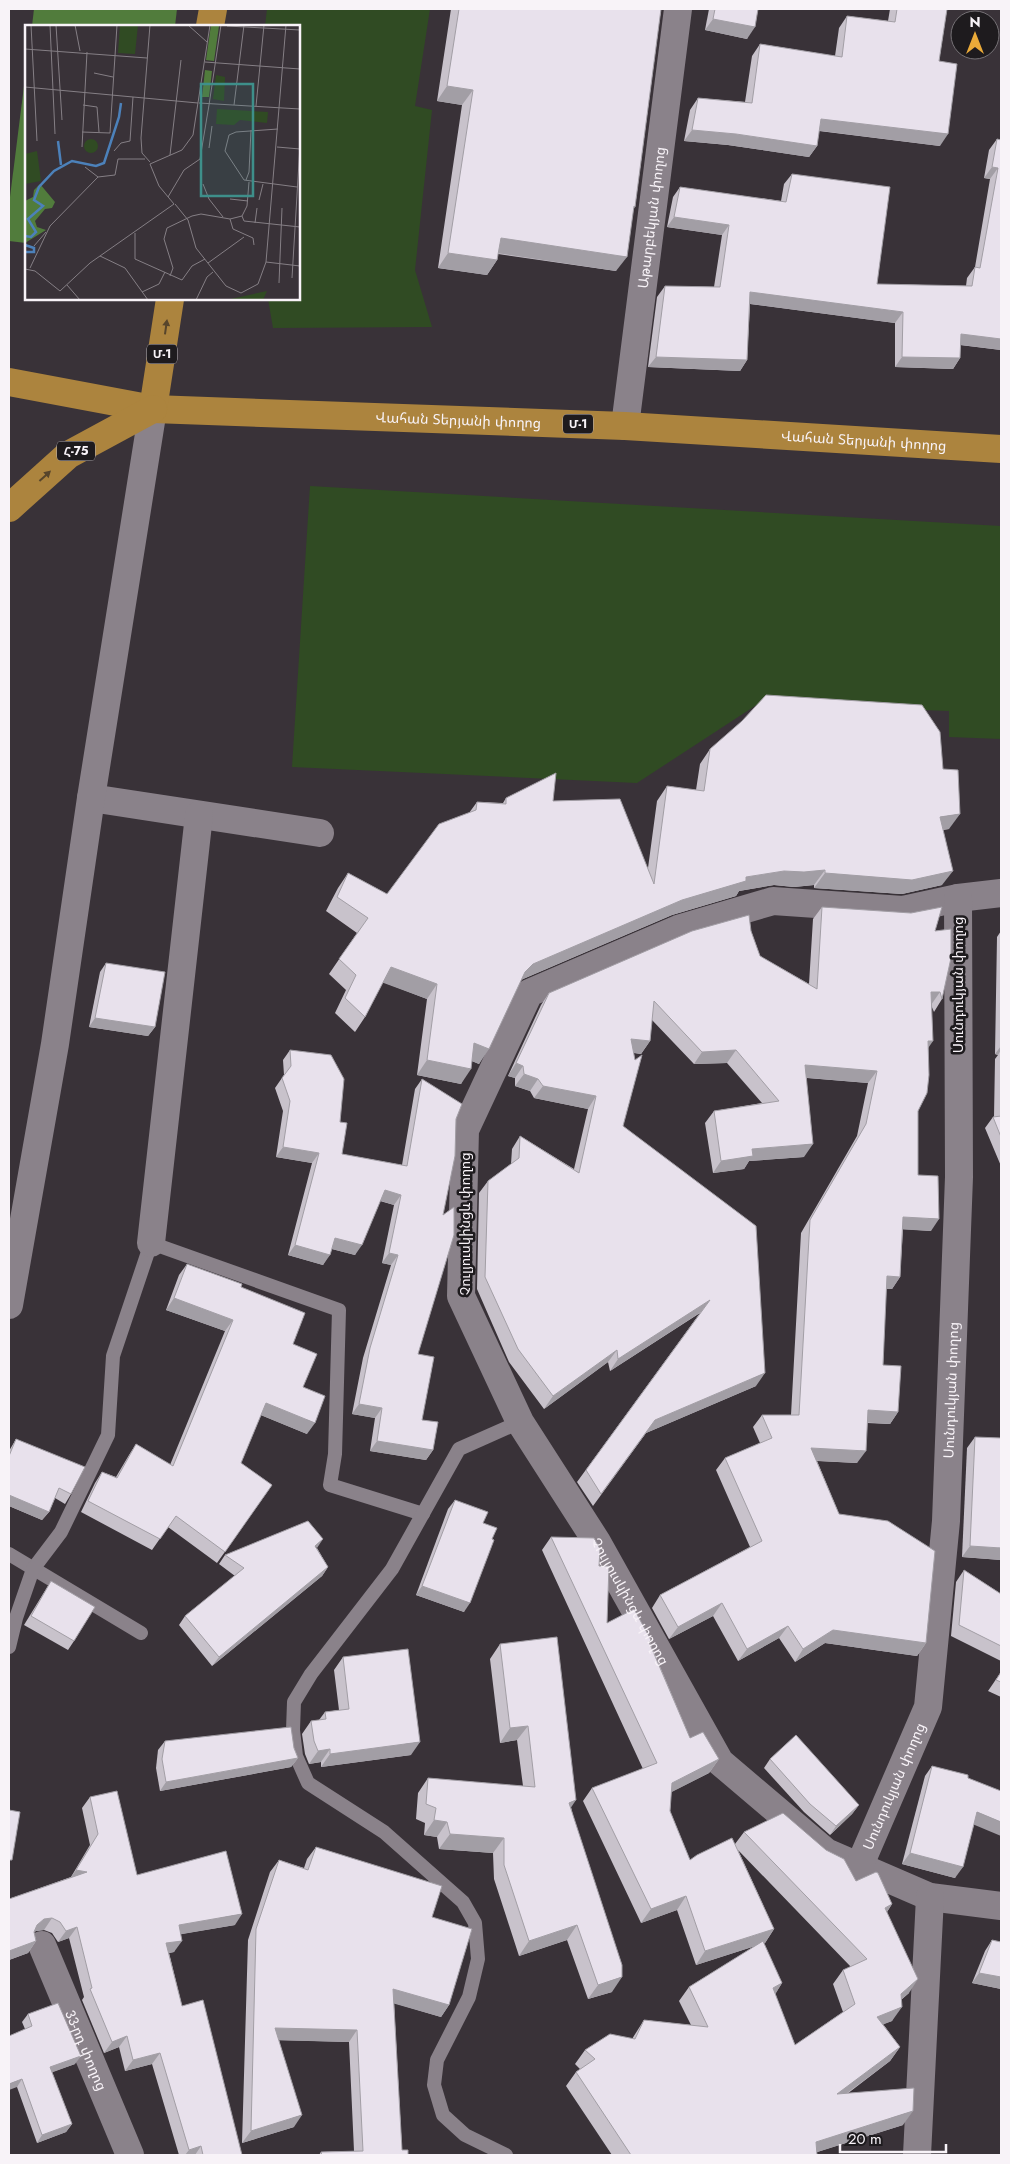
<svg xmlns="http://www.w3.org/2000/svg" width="1010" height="2164" viewBox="0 0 1010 2164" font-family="Jost,'Noto Sans Armenian',sans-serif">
	<rect width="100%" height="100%" fill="#393238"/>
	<g fill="#304b23">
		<polygon points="267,9 430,9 415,106 432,110 415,270 432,327 273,328 268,299 299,299 299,26 265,26"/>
		<polygon points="310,486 1001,526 1001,739 949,737 949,711 758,704 637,783 292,767"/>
	</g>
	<g fill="#517c3c">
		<polygon points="34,9 177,9 175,26 32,26"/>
		<polygon points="26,70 26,243 9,241 9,205"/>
	</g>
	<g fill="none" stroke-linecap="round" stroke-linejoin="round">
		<g stroke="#8a828a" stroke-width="14">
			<polyline points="9,1554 141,1633"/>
			<polyline points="9,1647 16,1618 33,1569 61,1532 108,1435 113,1356 151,1243 339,1310 335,1454 330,1485 423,1514"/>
			<polyline points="506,2155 465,2135 443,2115 434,2085 437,2060 469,1997 478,1959 475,1923 463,1902 384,1832 308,1783 296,1756 293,1730 294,1702 311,1674 392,1569 459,1449 520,1422"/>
		</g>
		<g stroke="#8a828a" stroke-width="28">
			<path id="s1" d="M625,426L678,9"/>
			<polyline points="91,798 320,833"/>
			<path id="s2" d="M1001,893L958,898L903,910L773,901L678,929L529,993L465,1130L461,1296L520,1422L597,1542L720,1762L826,1852L930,1897L1001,1906"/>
			<polyline points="151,1243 199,815"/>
			<polyline points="9,1305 55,1044 91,798 153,409"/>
			<path id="s3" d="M859,1867L928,1707L946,1521L959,1177L958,898"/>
			<path id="s4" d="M42,1945L130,2155"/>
			<polyline points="917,2155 930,1897"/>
		</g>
		<g stroke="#ac843e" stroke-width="28">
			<polyline points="210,26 213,9"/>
			<path id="s5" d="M9,382L153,409L625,426L1001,449"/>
			<polyline points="153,409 170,299"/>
			<polyline points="9,508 68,455 153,409"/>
		</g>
	</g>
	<g fill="#c8c2cb" fill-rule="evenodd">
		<polygon points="451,9 661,9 635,207 633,209 616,271 498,254 497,260 487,275 438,268 462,105 437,101"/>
		<polygon points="709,9 758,9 747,39 705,30"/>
		<polygon points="890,9 947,9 939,61 940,146 819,131 817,146 809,157 728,145 684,141 690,110 698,98 745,102 752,56 760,44 835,56 839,28 847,16 888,21"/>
		<polygon points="997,139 1001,350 960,345 960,358 953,369 895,367 895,323 750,304 747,360 740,371 648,367 657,297 665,286 714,287 722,235 667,227 673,197 680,187 781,201 784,184 792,174 877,284 966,286 967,278 975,267 990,179 984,178 989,150"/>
		<polygon points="710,749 949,829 943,830 942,885 902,894 814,888 814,885 794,887 774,885 739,891 736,896 672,915 523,979 521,980 479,1064 472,1061 461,1084 417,1075 427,999 383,982 365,1017 355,1032 335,1013 346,990 329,974 357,933 326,911 338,888 348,873 387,894 469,813 477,802 503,803 506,798 553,801 648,868 657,801 667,786 696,790 700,764"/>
		<polygon points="822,907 935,931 942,999 934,1012 931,1005 928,1047 918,1111 918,1175 931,1231 903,1229 900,1277 892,1289 886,1289 883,1365 898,1412 890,1424 867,1423 857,1463 817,1461 839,1514 926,1643 917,1656 825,1643 795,1662 779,1638 738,1661 713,1616 669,1639 652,1608 660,1595 750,1547 716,1470 725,1458 760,1443 753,1427 762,1415 791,1415 801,1233 857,1136 868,1083 807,1078 804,1157 749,1161 744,1169 713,1173 705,1123 714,1111 762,1103 727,1063 694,1064 652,1020 650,1041 641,1054 634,1053 623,1126 756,1386 646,1433 593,1506 577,1482 700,1313 610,1371 608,1362 544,1409 509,1362 477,1289 479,1193 488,1181 511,1164 512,1149 520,1136 574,1169 588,1109 534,1098 530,1091 515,1086 515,1078 508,1076 541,1005 549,993 751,931 760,956 809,984 813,919"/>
		<polygon points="1001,931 1001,1166 985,1128 993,1117 994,1117 995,1059 998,1055 995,1054 997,937"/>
		<polygon points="106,963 155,1027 148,1036 89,1027 100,972"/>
		<polygon points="290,1050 340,1122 342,1154 402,1165 415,1089 422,1079 456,1119 443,1215 418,1354 422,1420 433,1450 426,1460 370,1451 375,1418 352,1414 363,1358 391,1265 382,1263 394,1205 380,1201 355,1255 332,1249 323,1265 288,1255 312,1163 276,1157 283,1111 275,1088 284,1075 283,1060"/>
		<polygon points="187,1264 241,1287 293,1344 303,1387 307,1434 261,1415 241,1463 272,1485 217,1563 168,1527 152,1550 81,1512 95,1483 102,1472 116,1477 129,1455 136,1444 170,1465 225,1331 166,1310 179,1275"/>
		<polygon points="975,1437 1001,1560 962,1557 967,1448"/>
		<polygon points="16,1439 71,1494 65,1504 55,1498 49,1512 42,1520 9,1506 9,1451"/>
		<polygon points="455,1500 483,1523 464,1612 416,1595 448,1509"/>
		<path d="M551,1537L599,1566L607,1623L651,1640L650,1643L690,1738L719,1759L709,1773L671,1792L670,1811L690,1860L735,1844L744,1832L856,1881L892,1904L887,1912L909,1993L901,2000L892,2021L883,2024L900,2047L890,2061L847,2094L903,2125L817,2152V2155H612L566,2086L576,2072L580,2069L575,2064L585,2050L632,2039L644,2020L691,2025L679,2001L689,1987L755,1946L696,1965L677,1910L641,1923L583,1801L592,1788L643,1769L542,1550ZM738,1850L851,1967L843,1970L833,1984L843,2012L795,2045L775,1994L782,1983L763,1943H765L774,1929Z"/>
		<polygon points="317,1548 328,1567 322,1576 212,1666 179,1625 185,1616 235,1576 219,1564 225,1555"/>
		<polygon points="964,1570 1001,1594 1001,1661 951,1636 956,1582"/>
		<polygon points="51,1581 74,1641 68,1650 24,1625"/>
		<polygon points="500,1644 571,1807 612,1992 588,1999 567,1940 519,1956 494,1879 493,1853 439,1849 437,1837 424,1835 425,1823 416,1819 418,1793 428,1778 523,1786 517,1740 500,1743 490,1659"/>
		<polygon points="343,1657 411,1755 321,1767 321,1762 309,1764 305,1754 302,1734 311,1721 319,1720 325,1712 339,1710 334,1670"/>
		<polygon points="1001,1672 1001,1697 988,1691"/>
		<polygon points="165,1741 294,1748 298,1758 291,1767 160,1791 156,1768 158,1750"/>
		<polygon points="770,1759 859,1805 852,1814 830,1835 804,1812 764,1768"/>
		<polygon points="932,1766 968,1778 974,1825 955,1878 902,1864 925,1776"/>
		<polygon points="90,1797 137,1875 235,1925 181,1934 174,1952 169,1953 182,2006 242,2155 179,2155 152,2064 125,2071 119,2047 104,2053 82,2000 84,1997 69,1938 58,1942 52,1933 44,1930 36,1931 34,1932 36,1941 28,1953 9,1960 9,1899 71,1877 90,1845 82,1808"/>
		<polygon points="316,1847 432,1917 449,2005 441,2017 394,2003 402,2150 408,2155 319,2155 321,2152 354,2151 349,2042 279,2040 294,2127 242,2143 248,1940 270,1872 279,1860 304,1868 307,1859"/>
		<polygon points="992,1940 1001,1942 1001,1989 972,1983 985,1951"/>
		<polygon points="28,2014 75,2064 52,2072 72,2124 66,2132 37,2143 17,2087 25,2029 22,2022"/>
	</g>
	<g fill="#a29ea5">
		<polygon points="713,19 755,27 747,39 705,30"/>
		<polygon points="447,86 473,90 462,105 437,101"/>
		<polygon points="821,119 948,134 940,146 813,130"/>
		<polygon points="692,130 736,134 817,146 809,157 728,145 684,141"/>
		<polygon points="992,167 998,168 990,179 984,178"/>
		<polygon points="674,217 729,225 722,235 667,227"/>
		<polygon points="501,238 627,257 616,271 490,252"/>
		<polygon points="448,253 497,260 487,275 438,268"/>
		<polygon points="750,292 903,312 895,323 743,303"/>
		<polygon points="961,334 1001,339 1001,350 953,344"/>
		<polygon points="656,357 747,360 740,371 648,367"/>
		<polygon points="902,357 960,358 953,369 895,367"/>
		<polygon points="960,814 949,829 930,831 940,817"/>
		<polygon points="825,870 814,885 794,887 774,885 739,891 736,896 672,915 523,979 515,986 525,972 533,964 682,900 746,877 784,871"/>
		<polygon points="953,871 942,885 902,894 814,888 825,873"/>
		<polygon points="391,967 437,984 427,999 381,982"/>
		<polygon points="931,992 940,992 931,1005"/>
		<polygon points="95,1018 155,1027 148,1036 89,1027"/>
		<polygon points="631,1039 650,1041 641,1054 623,1051"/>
		<polygon points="928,1041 933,1041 924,1054"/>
		<polygon points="474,1043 489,1049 479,1064 464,1058"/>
		<polygon points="1001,1046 1001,1050 998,1055 995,1054"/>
		<polygon points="736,1050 727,1063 694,1064 702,1052"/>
		<polygon points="427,1060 471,1069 461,1084 417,1075"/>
		<polygon points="516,1063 523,1066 515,1078 508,1076"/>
		<polygon points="805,1065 877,1071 868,1083 797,1077"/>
		<polygon points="524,1074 538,1079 530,1091 515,1086"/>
		<polygon points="543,1086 596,1096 588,1109 534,1098"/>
		<polygon points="813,1144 804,1157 749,1161 744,1169 713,1173 721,1161 752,1149"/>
		<polygon points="283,1147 319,1153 312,1163 276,1157"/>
		<polygon points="385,1190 401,1195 394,1205 378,1200"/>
		<polygon points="903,1217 939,1219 931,1231 895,1229"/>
		<polygon points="335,1238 362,1245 355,1255 328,1248"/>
		<polygon points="295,1245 330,1255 323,1265 288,1255"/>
		<polygon points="389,1253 398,1255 391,1265 382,1263"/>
		<polygon points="887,1276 900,1277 892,1289 878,1289"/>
		<polygon points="174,1298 233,1320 225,1331 166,1310"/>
		<polygon points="710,1300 701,1312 610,1371 618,1359"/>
		<polygon points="617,1350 608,1362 544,1409 553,1396"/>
		<polygon points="765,1373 756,1386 646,1433 593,1506 655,1420"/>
		<polygon points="266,1403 315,1423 307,1434 258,1414"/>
		<polygon points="359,1404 382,1408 375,1418 352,1414"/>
		<polygon points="868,1410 898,1412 890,1424 860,1422"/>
		<polygon points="377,1441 433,1450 426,1460 370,1451"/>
		<polygon points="811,1448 866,1451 857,1463 802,1460"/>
		<polygon points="9,1495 49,1512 42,1520 9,1506"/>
		<polygon points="323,1539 317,1548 315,1546"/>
		<polygon points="970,1546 1001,1548 1001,1560 962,1557"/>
		<polygon points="328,1567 322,1576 212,1666 219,1657"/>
		<polygon points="422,1586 470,1603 464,1612 416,1595"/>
		<polygon points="722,1603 713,1616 669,1639 678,1627"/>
		<polygon points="788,1626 779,1638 738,1661 747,1649"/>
		<polygon points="833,1630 926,1643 917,1656 825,1643 795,1662 803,1649"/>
		<polygon points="528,1726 517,1740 500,1743 510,1728"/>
		<polygon points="420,1742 411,1755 321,1767 330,1754"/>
		<polygon points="330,1749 321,1762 309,1764 318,1751"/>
		<polygon points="298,1758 291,1767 160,1791 166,1782"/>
		<polygon points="719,1759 709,1773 662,1797 672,1783"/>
		<polygon points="576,1800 566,1815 569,1803"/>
		<polygon points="859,1805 852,1814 830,1835 836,1826"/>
		<polygon points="977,1812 1001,1822 1001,1836 970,1823"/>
		<polygon points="434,1820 447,1822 437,1837 424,1835"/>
		<polygon points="450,1834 504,1838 493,1853 439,1849"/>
		<polygon points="910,1853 963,1867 955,1878 902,1864"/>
		<polygon points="76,1870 87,1872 68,1881"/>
		<polygon points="686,1896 677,1910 641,1923 651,1909"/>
		<polygon points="892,1904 883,1918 885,1908"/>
		<polygon points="242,1914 235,1925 171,1936 179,1925"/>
		<polygon points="52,1918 44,1930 36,1931 29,1936 37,1925 44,1919"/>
		<polygon points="577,1925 567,1940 519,1956 529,1941"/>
		<polygon points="77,1927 69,1938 58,1942 66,1931"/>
		<polygon points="774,1929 765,1943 696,1965 705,1951"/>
		<polygon points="36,1941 28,1953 9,1960 9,1951"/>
		<polygon points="182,1941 174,1952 158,1955 166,1943"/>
		<polygon points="979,1973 1001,1977 1001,1989 972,1983"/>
		<polygon points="622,1977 612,1992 588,1999 598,1985"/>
		<polygon points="918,1979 909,1993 891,2008 901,1994"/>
		<polygon points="782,1983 773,1998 773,1988"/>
		<polygon points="393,1989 449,2005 441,2017 385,2001"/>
		<polygon points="902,2007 892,2021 867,2031 877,2017"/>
		<polygon points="275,2028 357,2030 349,2042 267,2040"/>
		<polygon points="127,2036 119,2047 104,2053 112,2042"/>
		<polygon points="900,2047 890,2061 827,2108 837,2094"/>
		<polygon points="160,2053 152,2064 125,2071 133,2060"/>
		<polygon points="81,2056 75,2064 45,2075 50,2067"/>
		<polygon points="22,2079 17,2087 9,2090 9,2084"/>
		<polygon points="913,2111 903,2125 808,2155 816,2142"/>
		<polygon points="302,2115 294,2127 242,2143 251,2131"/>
		<polygon points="72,2124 66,2132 37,2143 42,2135"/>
		<polygon points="201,2146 195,2155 185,2155 189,2150"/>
	</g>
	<g fill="#e8e1ec" stroke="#a29ea5">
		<polygon points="459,9 661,9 635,207 634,206 627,257 501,238 497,260 448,253 473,90 447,86"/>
		<polygon points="715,9 758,9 755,27 713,19"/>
		<polygon points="897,9 947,9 939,61 957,64 948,134 821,119 817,146 736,134 692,130 698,98 752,103 760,44 842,57 847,16 895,22"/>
		<polygon points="997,139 1001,140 1001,339 961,334 960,358 902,357 903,312 750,292 747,360 656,357 665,286 720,287 729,225 674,217 680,187 786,202 792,174 890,187 877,284 972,286 975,267 980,268 998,168 992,167"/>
		<polygon points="766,695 922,705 940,732 943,769 958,770 960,814 940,817 953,871 912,880 825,873 825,870 804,872 784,871 746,877 746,881 682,900 533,964 525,972 489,1049 474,1043 471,1069 427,1060 437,984 391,967 365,1017 345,998 356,975 339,959 368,918 337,897 348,873 387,894 439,824 476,810 477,802 506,804 506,798 556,773 553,801 620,799 654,884 667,786 704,791 710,749 742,721"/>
		<polygon points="822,907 911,913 942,907 935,931 951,929 951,958 942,999 940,992 931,992 933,1041 928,1041 929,1075 927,1093 918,1111 918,1175 938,1176 939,1219 903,1217 900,1277 887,1276 883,1365 901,1366 898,1412 868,1410 866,1451 811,1448 839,1514 888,1521 935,1551 926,1643 833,1630 803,1649 788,1626 747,1649 722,1603 678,1627 660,1595 762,1541 725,1458 772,1438 762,1415 799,1415 810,1220 866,1124 877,1071 805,1065 813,1144 752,1149 753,1156 721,1161 714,1111 779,1101 736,1050 702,1052 654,1001 650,1041 631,1039 635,1060 642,1055 623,1126 756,1226 765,1373 655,1420 601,1494 586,1470 710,1300 618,1359 617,1350 553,1396 518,1349 485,1277 488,1181 519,1158 520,1136 579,1173 596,1096 543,1086 538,1079 524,1074 523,1066 516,1063 549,993 692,931 749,915 751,931 760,956 817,989"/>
		<polygon points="106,963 165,972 155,1027 95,1018"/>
		<polygon points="290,1050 331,1055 344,1079 340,1122 347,1123 342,1154 407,1166 422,1079 462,1104 456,1119 455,1156 443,1215 454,1207 454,1235 418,1354 434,1357 422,1420 438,1422 433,1450 377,1441 382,1408 359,1404 370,1348 398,1255 389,1253 401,1195 385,1190 362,1245 335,1238 330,1255 295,1245 319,1153 283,1147 290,1101 282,1078 291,1066"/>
		<polygon points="1001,1116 1001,1137 993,1117"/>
		<polygon points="187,1264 242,1284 241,1287 305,1313 293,1344 317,1354 303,1387 325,1396 315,1423 266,1403 241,1463 272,1485 225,1552 176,1516 160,1539 88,1501 102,1472 117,1478 136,1444 173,1466 233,1320 174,1298"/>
		<polygon points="975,1437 1001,1438 1001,1548 970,1546"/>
		<polygon points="16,1439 85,1467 71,1494 59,1488 49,1512 9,1495 9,1456"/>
		<polygon points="455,1500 488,1512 483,1523 497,1528 492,1539 494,1540 470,1603 422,1586"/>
		<polygon points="308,1521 323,1539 315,1546 328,1567 219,1657 185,1616 244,1568 225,1555"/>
		<polygon points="551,1537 594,1538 600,1549 599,1566 609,1566 607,1623 634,1609 651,1640 649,1642 690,1738 703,1732 719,1759 672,1783 670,1811 690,1860 697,1855 732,1838 774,1929 705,1951 686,1896 651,1909 592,1788 657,1763"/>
		<polygon points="964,1570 1001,1594 1001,1646 959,1625"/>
		<polygon points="51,1581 95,1607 74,1641 31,1616"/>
		<polygon points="557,1637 576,1800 569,1803 622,1965 622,1977 598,1985 577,1925 529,1941 504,1865 504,1838 450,1834 447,1822 434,1820 436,1808 426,1804 428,1778 535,1787 528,1726 510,1728 500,1644"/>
		<polygon points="408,1649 420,1742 330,1754 330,1749 318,1751 314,1741 311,1721 326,1719 325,1712 349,1709 343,1657"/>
		<polygon points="1001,1672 1001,1682 996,1680"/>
		<polygon points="291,1727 294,1748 298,1758 166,1782 162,1759 165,1741"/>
		<polygon points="796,1735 859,1805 836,1826 810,1804 770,1759"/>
		<polygon points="932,1766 968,1775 968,1778 1001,1791 1001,1822 977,1812 963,1867 910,1853"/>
		<polygon points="117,1791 137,1875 226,1851 242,1914 179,1925 182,1941 166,1943 182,2006 203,2000 242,2155 203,2155 201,2146 189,2150 160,2053 133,2060 127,2036 112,2042 90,1989 92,1988 77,1927 66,1931 60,1922 52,1918 44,1919 37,1925 34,1932 36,1941 9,1951 9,1899 87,1872 76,1870 98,1834 90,1797"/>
		<polygon points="9,1810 20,1812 12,1860 9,1860"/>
		<polygon points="783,1813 826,1850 844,1859 856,1881 876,1872 878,1873 892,1904 885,1908 918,1979 901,1994 902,2007 877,2017 900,2047 837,2094 914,2088 913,2111 816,2142 817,2155 631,2155 576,2072 595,2059 585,2050 610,2034 635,2039 644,2020 708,2027 689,1987 763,1941 782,1983 773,1988 795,2045 855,2004 843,1970 867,1959 744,1832"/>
		<polygon points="316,1847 442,1886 432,1917 472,1929 449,2005 393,1989 402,2150 408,2150 408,2155 322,2155 321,2152 363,2151 357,2030 275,2028 302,2115 251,2131 256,1929 279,1860 308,1870"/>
		<polygon points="992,1940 1001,1942 1001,1977 979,1973"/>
		<polygon points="58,2003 81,2056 50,2067 72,2124 42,2135 22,2079 9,2084 9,2036 32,2026 28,2014"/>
	</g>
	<defs><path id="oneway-solid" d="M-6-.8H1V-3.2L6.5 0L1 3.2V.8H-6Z" transform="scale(1.25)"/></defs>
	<g fill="#57452b">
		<use href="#oneway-solid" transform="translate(166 327) rotate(-82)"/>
		<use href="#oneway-solid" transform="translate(45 476) rotate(-42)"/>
	</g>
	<g text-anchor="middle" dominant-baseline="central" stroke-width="5" stroke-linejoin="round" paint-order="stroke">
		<g fill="#1e1b1e" stroke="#b7b2b7" stroke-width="1">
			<rect x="147" y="344.5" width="30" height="19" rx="4"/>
			<rect x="563" y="414.5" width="30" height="19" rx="4"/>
			<rect x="57" y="441.5" width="38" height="19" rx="4"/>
		</g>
		<g font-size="12" font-weight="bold" fill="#f8f3f8">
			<text x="162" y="354">Մ-1</text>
			<text x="578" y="424">Մ-1</text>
			<text x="76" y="451">Հ-75</text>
		</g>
		<g font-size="14" fill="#f8f3f8" stroke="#1e1b1e">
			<text stroke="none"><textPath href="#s1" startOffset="210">Աթարբեկյան փողոց</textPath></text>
			<text stroke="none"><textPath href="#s5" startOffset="452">Վահան Տերյանի փողոց</textPath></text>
			<text stroke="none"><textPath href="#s5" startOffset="858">Վահան Տերյանի փողոց</textPath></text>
			<text transform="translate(958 985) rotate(-90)">Սունդուկյան փողոց</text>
			<text transform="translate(465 1224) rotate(-90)">Չուլյուսկինցև փողոց</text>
			<text stroke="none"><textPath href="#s3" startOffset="492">Սունդուկյան փողոց</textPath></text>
			<text stroke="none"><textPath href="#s2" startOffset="1158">Չուլյուսկինցև փողոց</textPath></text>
			<text stroke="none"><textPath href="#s3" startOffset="88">Սունդուկյան փողոց</textPath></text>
			<text stroke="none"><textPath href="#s4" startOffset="114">33-րդ փողոց</textPath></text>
		</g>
	</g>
	<g transform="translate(25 25)">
		<rect width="275" height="275" fill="#393238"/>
		<path d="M95,0H113L110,29L93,28ZM191,50L200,52L199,76L188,74ZM192,84L243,87L242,98L215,95L209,100L191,99ZM59 121a7 7 0 1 1 14 0a7 7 0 1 1-14 0ZM12,126L16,156L0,159V129ZM242,266L238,275H201Z" fill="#304b23"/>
		<path d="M186,0L194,1L189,36L181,35ZM180,45L187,46L184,72H177ZM15,159L30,177L27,183L20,184L10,196L12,202L21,205L0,218V176L8,172L9,165Z" fill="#517c3c"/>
		<path fill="none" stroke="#4c81ba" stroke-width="2.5" d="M33,116L36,140M0,211L6,212L11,207L3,194L18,181L9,175L14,162L29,146L47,136L71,141L79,138L94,92L96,78M0,220L9,223V227H0"/>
		<path fill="none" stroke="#857f85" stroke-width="1" d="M6,0L12,116M25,0L30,109M31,0L37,95M50,0L55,26M125,0L116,113L117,128L125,137M163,0L182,17M202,1L275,5M0,24L122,33M180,37L275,44M69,48L88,52M0,62L173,78M174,78L275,84M58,80L72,82L74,107M184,80L196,0M209,80L219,0M231,81L239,0M253,104L211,107L204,110L200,126L219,155L272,162M57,107L85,108L92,0M57,122L62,27M252,122L275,124M184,123L187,101M89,126L96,118L105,116L108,72M145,130L156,35M60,142L73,152M221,155L224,147L226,105M178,159L184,174L198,192M143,172L159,145L175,134L184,80M205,174L223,176M234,175L238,159M150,179L163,195L171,223L201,261L216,268L233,259L241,237L261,0M217,191L222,181L224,157M205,194L208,204L228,213L229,220M230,198L232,183M110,208V234L157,255L167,241L180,234M9,221L21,207M75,231L100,243L123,275M241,237L275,241M183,238L219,212M5,243L25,201L73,152L90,150L93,134H120M0,244L10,246L35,266L65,238L149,179L134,161L125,139L157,125L168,110L185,0M145,251L148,243L139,214L142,203L167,191L176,189L205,194L217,191L219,196L275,202M267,253L275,120M254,258L257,183M42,260L55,275M117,267L134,259L140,247M171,275L182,252L188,247"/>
		<path fill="#3e8f8a" fill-opacity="0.15" stroke="#3e8f8a" stroke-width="2.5" d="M176,59H228V171H176Z"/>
		<rect width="275" height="275" fill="none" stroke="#f8f3f8" stroke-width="2.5"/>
	</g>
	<rect width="1010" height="2164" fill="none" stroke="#f8f3f8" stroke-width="20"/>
	<g transform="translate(975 35)"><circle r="24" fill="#1e1b1e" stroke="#757175"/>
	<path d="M0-4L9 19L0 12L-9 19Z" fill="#eaaa39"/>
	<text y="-8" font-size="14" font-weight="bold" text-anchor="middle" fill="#f8f3f8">N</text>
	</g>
	<path d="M840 2144v8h106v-8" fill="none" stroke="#f8f3f8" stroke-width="2.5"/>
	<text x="848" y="2144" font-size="15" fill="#f8f3f8" stroke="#1e1b1e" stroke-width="4" paint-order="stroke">20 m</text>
</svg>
